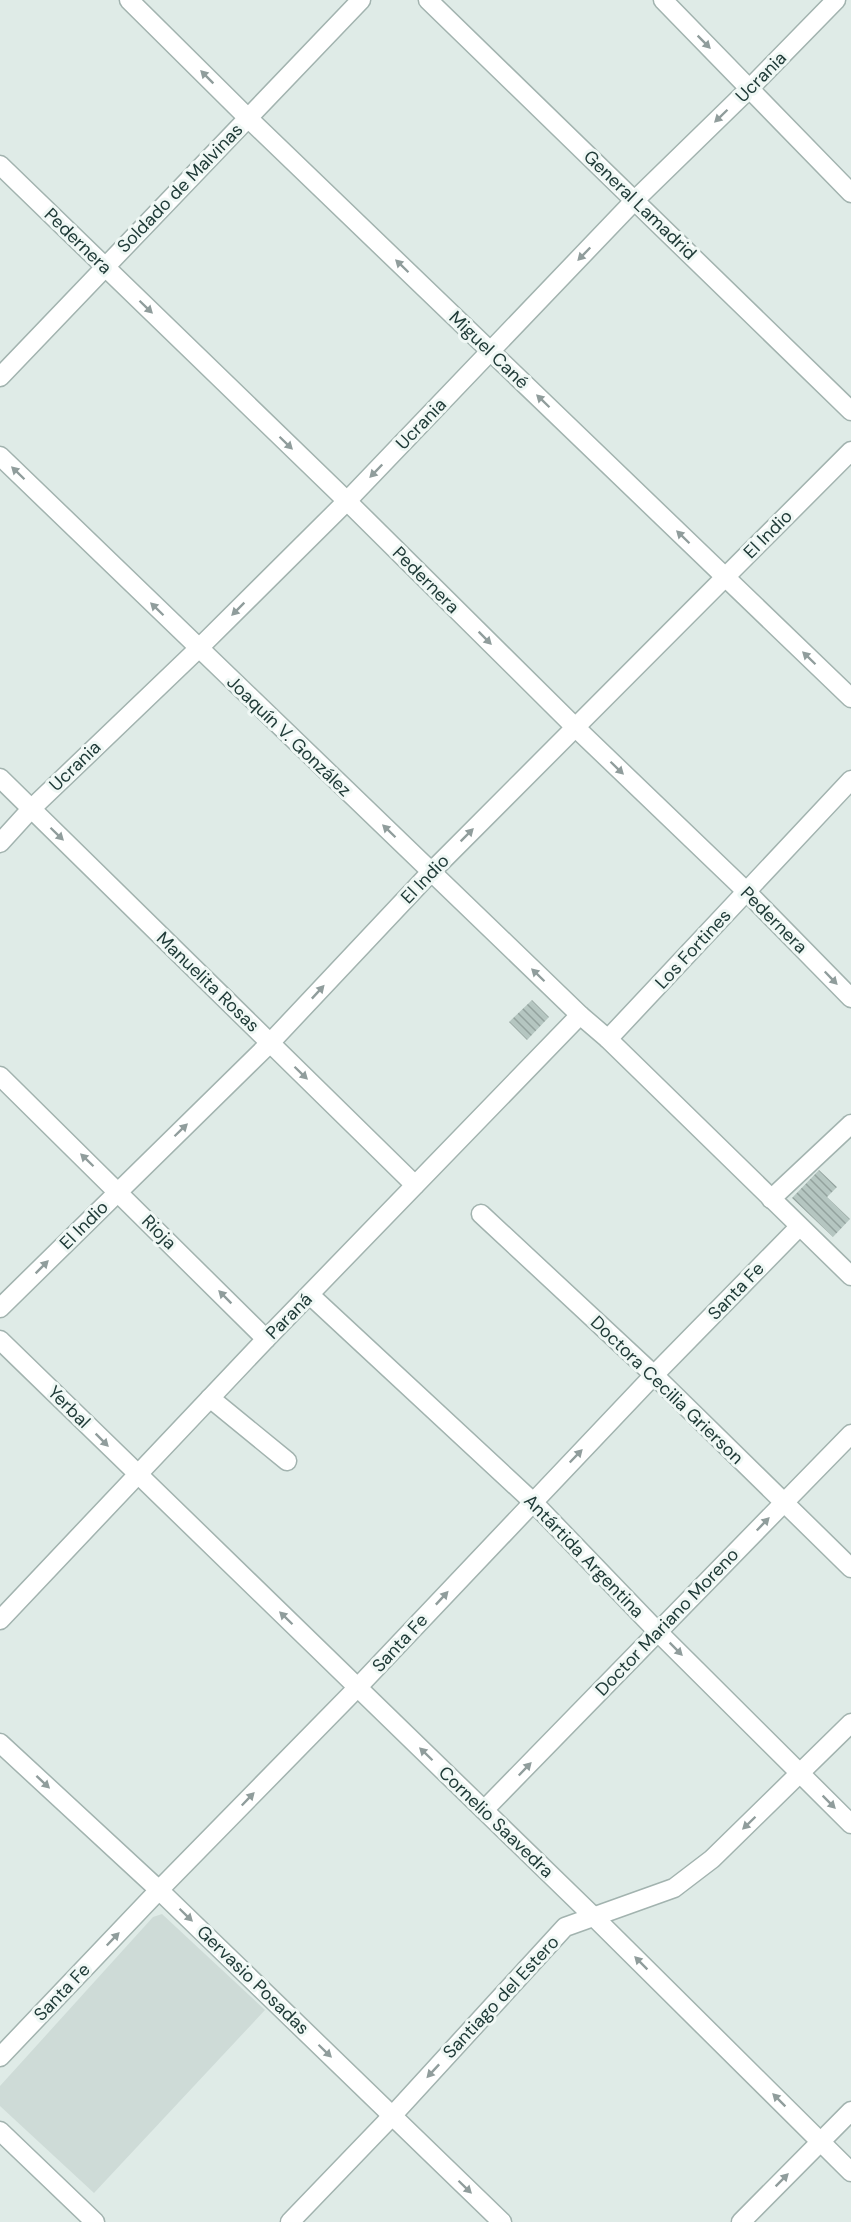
<svg xmlns="http://www.w3.org/2000/svg" width="851" height="2222" viewBox="0 0 851 2222" font-family="'DM Sans',sans-serif">
	<defs>
		<pattern id="building-back-hatch" width="6" height="6" patternUnits="userSpaceOnUse" patternTransform="scale(1.5)"><rect width="6" height="6" fill="#b5c6c1"/><path d="M-1 5l2 2M0 0l6 6M5-1l2 2" fill="none" stroke="#93a29e"/></pattern>
	</defs>
	<rect width="100%" height="100%" fill="#dfebe7"/>
	<polygon fill="#cedbd7" points="162,1914 265,2010 94,2193 0,2106 0,2086 153,1917"/>
	<g fill="url(#building-back-hatch)">
		<polygon points="532,1000 549,1017 527,1040 509,1022"/>
		<polygon points="819,1170 837,1187 827,1197 850,1219 833,1237 792,1198"/>
	</g>
	<g fill="none" stroke-linecap="round" stroke-linejoin="round">
		<defs>
			<g id="minor">
				<polyline points="129,0 248,118 851,698"/>
				<polyline points="428,0 851,411"/>
				<polyline points="663,0 851,193"/>
				<polyline points="0,165 347,501 575,727 747,892 851,998"/>
				<polyline points="0,377 361,0"/>
				<polyline points="0,456 580,1015 608,1039 851,1276"/>
				<polyline points="0,778 415,1185"/>
				<polyline points="0,843 31,809 198,649 347,501 635,200 750,88 836,0"/>
				<polyline points="608,1039 851,780"/>
				<polyline points="0,1076 266,1339"/>
				<polyline points="771,1199 851,1124"/>
				<polyline points="481,1214 654,1375 851,1568"/>
				<polyline points="310,1295 533,1502 658,1632 851,1824"/>
				<polyline points="0,1308 270,1043 431,872 851,451"/>
				<polyline points="0,1340 594,1917 851,2172"/>
				<polyline points="210,1398 287,1461"/>
				<polyline points="0,1620 266,1339 580,1015"/>
				<polyline points="0,1743 159,1890 502,2222"/>
				<polyline points="484,1810 851,1434"/>
				<polyline points="0,2057 159,1890 358,1687 654,1375 799,1227"/>
				<polyline points="0,2131 95,2222"/>
				<polyline points="290,2222 392,2116 565,1927 674,1888 712,1859 851,1723"/>
				<polyline points="741,2222 851,2111"/>
			</g>
		</defs>
		<use href="#minor" stroke="#a2b3af" stroke-width="21"/>
		<use href="#minor" stroke="#fff" stroke-width="18"/>
	</g>
	<defs><path id="oneway-solid" d="M-6-.8H1V-3.2L6.5 0L1 3.2V.8H-6Z" transform="scale(1.5)"/></defs>
	<g fill="#909d9c">
		<use href="#oneway-solid" transform="translate(704 42) rotate(45)"/>
		<use href="#oneway-solid" transform="translate(207 77) rotate(-135)"/>
		<use href="#oneway-solid" transform="translate(721 116) rotate(136)"/>
		<use href="#oneway-solid" transform="translate(584 254) rotate(134)"/>
		<use href="#oneway-solid" transform="translate(402 266) rotate(-136)"/>
		<use href="#oneway-solid" transform="translate(146 307) rotate(44)"/>
		<use href="#oneway-solid" transform="translate(543 401) rotate(-136)"/>
		<use href="#oneway-solid" transform="translate(286 443) rotate(44)"/>
		<use href="#oneway-solid" transform="translate(376 471) rotate(134)"/>
		<use href="#oneway-solid" transform="translate(18 473) rotate(-136)"/>
		<use href="#oneway-solid" transform="translate(683 537) rotate(-136)"/>
		<use href="#oneway-solid" transform="translate(157 609) rotate(-136)"/>
		<use href="#oneway-solid" transform="translate(238 609) rotate(135)"/>
		<use href="#oneway-solid" transform="translate(485 638) rotate(45)"/>
		<use href="#oneway-solid" transform="translate(809 658) rotate(-136)"/>
		<use href="#oneway-solid" transform="translate(617 768) rotate(44)"/>
		<use href="#oneway-solid" transform="translate(389 831) rotate(-136)"/>
		<use href="#oneway-solid" transform="translate(57 834) rotate(44)"/>
		<use href="#oneway-solid" transform="translate(467 835) rotate(-45)"/>
		<use href="#oneway-solid" transform="translate(538 975) rotate(-136)"/>
		<use href="#oneway-solid" transform="translate(831 978) rotate(46)"/>
		<use href="#oneway-solid" transform="translate(318 992) rotate(-47)"/>
		<use href="#oneway-solid" transform="translate(301 1073) rotate(44)"/>
		<use href="#oneway-solid" transform="translate(181 1130) rotate(-44)"/>
		<use href="#oneway-solid" transform="translate(87 1160) rotate(-136)"/>
		<use href="#oneway-solid" transform="translate(42 1267) rotate(-45)"/>
		<use href="#oneway-solid" transform="translate(225 1297) rotate(-135)"/>
		<use href="#oneway-solid" transform="translate(102 1440) rotate(45)"/>
		<use href="#oneway-solid" transform="translate(576 1456) rotate(-46)"/>
		<use href="#oneway-solid" transform="translate(763 1524) rotate(-46)"/>
		<use href="#oneway-solid" transform="translate(442 1598) rotate(-47)"/>
		<use href="#oneway-solid" transform="translate(286 1618) rotate(-136)"/>
		<use href="#oneway-solid" transform="translate(676 1649) rotate(45)"/>
		<use href="#oneway-solid" transform="translate(426 1754) rotate(-136)"/>
		<use href="#oneway-solid" transform="translate(525 1769) rotate(-46)"/>
		<use href="#oneway-solid" transform="translate(43 1782) rotate(43)"/>
		<use href="#oneway-solid" transform="translate(248 1799) rotate(-46)"/>
		<use href="#oneway-solid" transform="translate(829 1802) rotate(45)"/>
		<use href="#oneway-solid" transform="translate(749 1823) rotate(136)"/>
		<use href="#oneway-solid" transform="translate(186 1915) rotate(44)"/>
		<use href="#oneway-solid" transform="translate(113 1939) rotate(-46)"/>
		<use href="#oneway-solid" transform="translate(641 1963) rotate(-135)"/>
		<use href="#oneway-solid" transform="translate(325 2051) rotate(44)"/>
		<use href="#oneway-solid" transform="translate(433 2071) rotate(133)"/>
		<use href="#oneway-solid" transform="translate(779 2100) rotate(-135)"/>
		<use href="#oneway-solid" transform="translate(782 2180) rotate(-45)"/>
		<use href="#oneway-solid" transform="translate(465 2187) rotate(44)"/>
	</g>
	<g text-anchor="middle" dominant-baseline="central" stroke-width="6" stroke-linejoin="round" paint-order="stroke">
		<g font-size="18" fill="#203b38" stroke="#f0f8f5">
			<text transform="translate(761 77) rotate(-45)">Ucrania</text>
			<text transform="translate(180 188) rotate(-46)">Soldado de Malvinas</text>
			<text transform="translate(640 205) rotate(44)">General Lamadrid</text>
			<text transform="translate(78 241) rotate(44)">Pedernera</text>
			<text transform="translate(489 350) rotate(44)">Miguel Cané</text>
			<text transform="translate(421 424) rotate(-46)">Ucrania</text>
			<text transform="translate(768 534) rotate(-45)">El Indio</text>
			<text transform="translate(426 580) rotate(45)">Pedernera</text>
			<text transform="translate(289 736) rotate(44)">Joaquín V. González</text>
			<text transform="translate(75 766) rotate(-44)">Ucrania</text>
			<text transform="translate(425 879) rotate(-46)">El Indio</text>
			<text transform="translate(774 920) rotate(45)">Pedernera</text>
			<text transform="translate(693 949) rotate(-47)">Los Fortines</text>
			<text transform="translate(208 982) rotate(44)">Manuelita Rosas</text>
			<text transform="translate(84 1225) rotate(-45)">El Indio</text>
			<text transform="translate(159 1232) rotate(45)">Rioja</text>
			<text transform="translate(736 1291) rotate(-46)">Santa Fe</text>
			<text transform="translate(289 1316) rotate(-45)">Paraná</text>
			<text transform="translate(667 1390) rotate(44)">Doctora Cecilia Grierson</text>
			<text transform="translate(69 1407) rotate(45)">Yerbal</text>
			<text transform="translate(584 1556) rotate(46)">Antártida Argentina</text>
			<text transform="translate(667 1622) rotate(-46)">Doctor Mariano Moreno</text>
			<text transform="translate(400 1643) rotate(-47)">Santa Fe</text>
			<text transform="translate(496 1822) rotate(44)">Cornelio Saavedra</text>
			<text transform="translate(253 1980) rotate(44)">Gervasio Posadas</text>
			<text transform="translate(62 1992) rotate(-46)">Santa Fe</text>
			<text transform="translate(501 1997) rotate(-47)">Santiago del Estero</text>
		</g>
	</g>
</svg>
